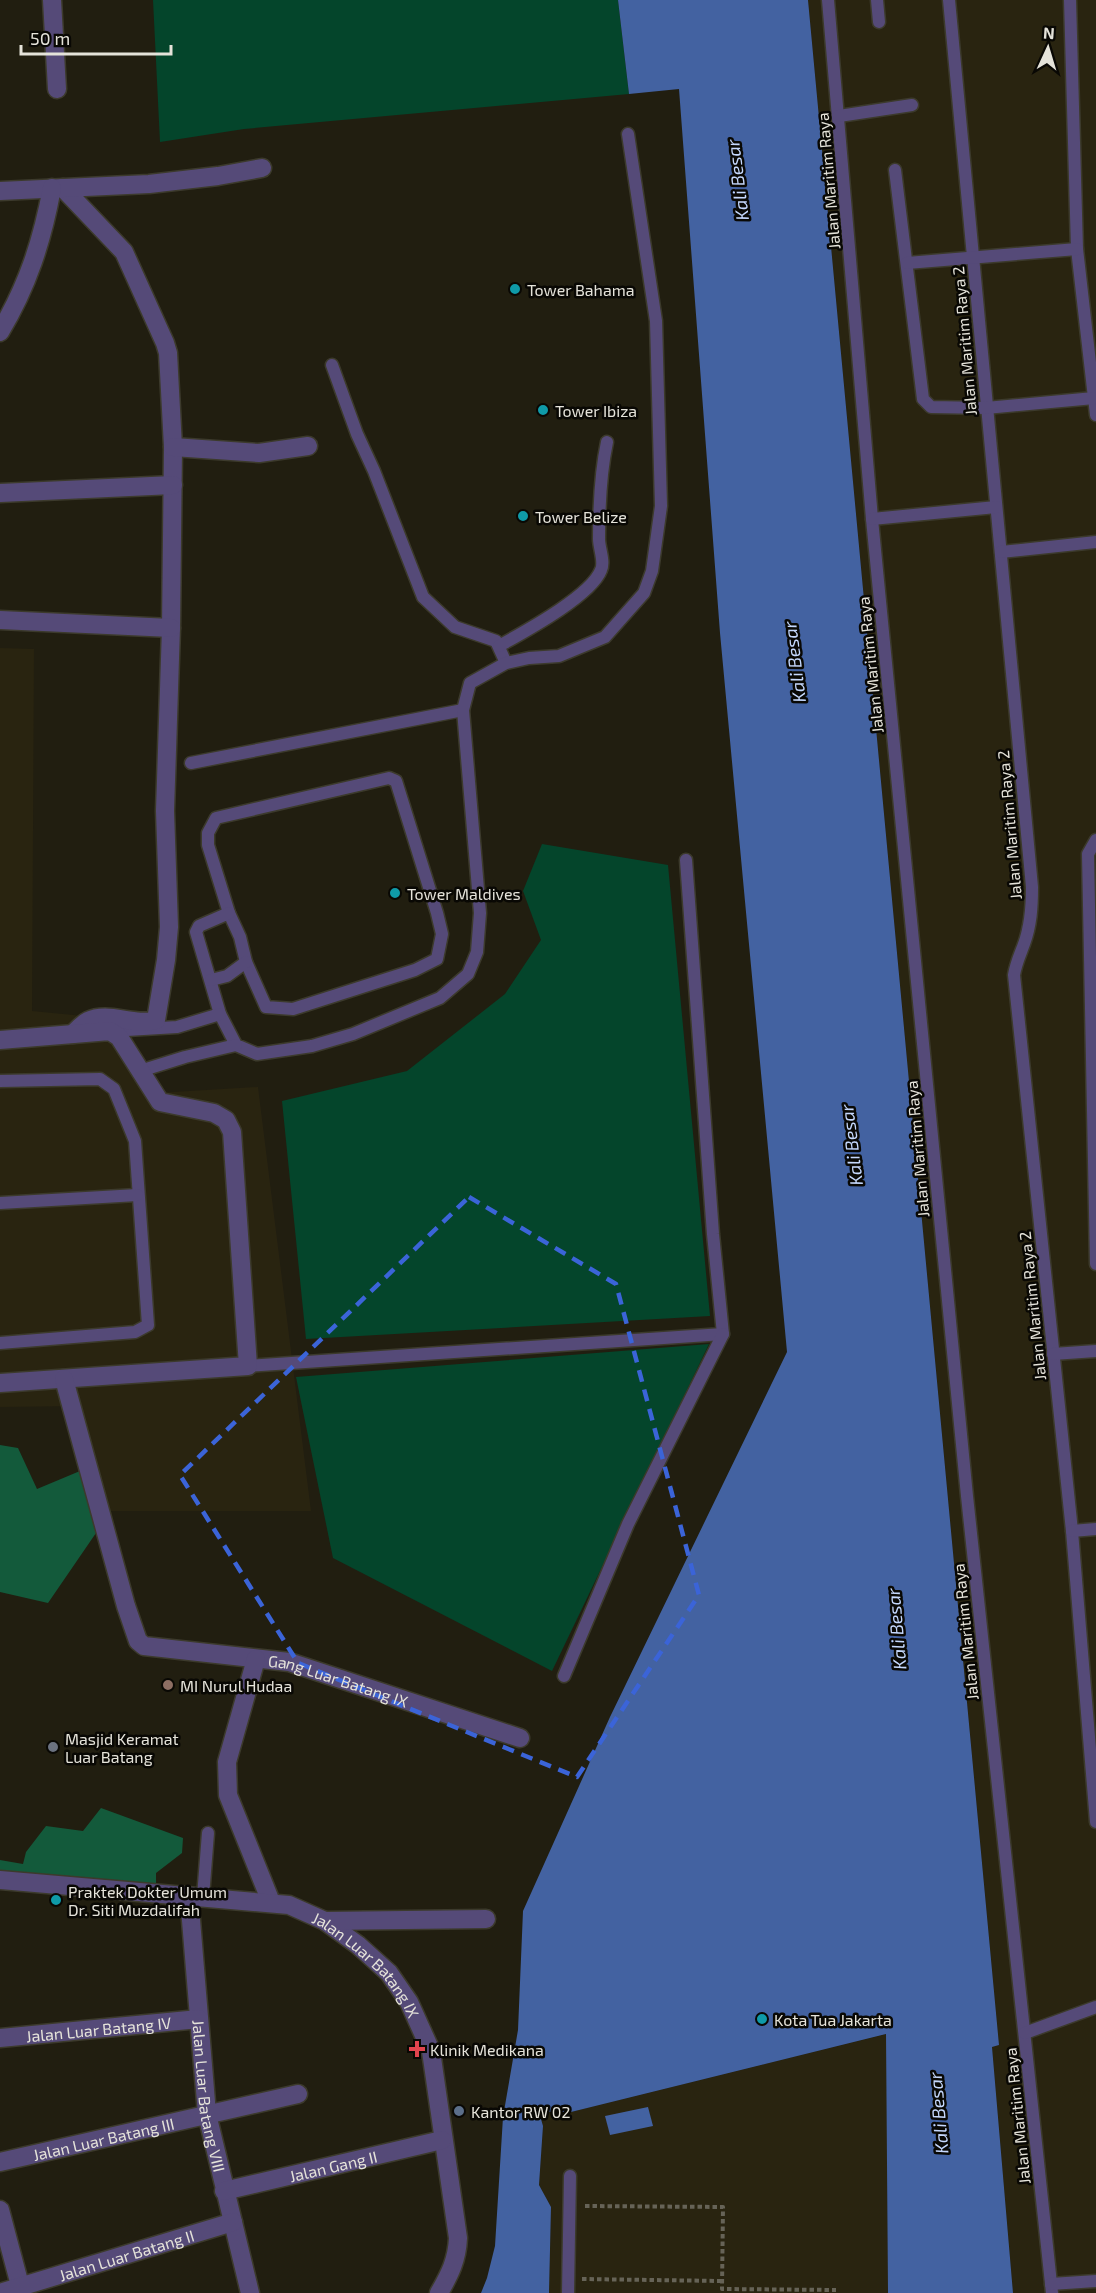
<svg xmlns="http://www.w3.org/2000/svg" width="1096" height="2293" viewBox="0 0 1096 2293" font-family="'Exo 2',sans-serif">
	<rect width="100%" height="100%" fill="#211e10"/>
	<g fill="#292410">
		<polygon points="808,0 1096,0 1096,2293 1013,2293 992,2047 999,2045"/>
		<polygon points="0,648 34,649 32,1011 125,1020 157,1093 258,1087 311,1511 105,1511 81,1406 0,1407"/>
		<polygon points="887,2034 888,2293 549,2293 551,2207 539,2185 543,2126 539,2112 571,2112"/>
	</g>
	<g fill="#04452b">
		<polygon points="153,0 618,0 629,94 244,129 160,142"/>
		<polygon points="542,844 668,865 710,1316 306,1339 282,1101 407,1071 505,994 541,940 523,891"/>
		<polygon points="709,1344 552,1671 333,1558 296,1377"/>
	</g>
	<g fill="#135a3b">
		<polygon points="0,1445 18,1448 37,1489 80,1471 96,1533 48,1603 0,1592"/>
		<polygon points="101,1808 183,1838 182,1853 156,1873 156,1886 0,1876 0,1860 23,1864 26,1852 46,1826 83,1831"/>
	</g>
	<g fill="#4362a1">
		<polygon points="618,0 808,0 999,2045 992,2047 1013,2293 888,2293 886,2034 571,2112 539,2112 543,2126 539,2185 551,2207 549,2293 481,2293 487,2278 495,2246 503,2117 518,2030 523,1911 610,1717 787,1352 720,633 679,89 629,94"/>
		<polygon points="648,2107 653,2126 610,2135 605,2116"/>
	</g>
	<g fill="none" stroke-linecap="round" stroke-linejoin="round">
		<defs>
			<g id="lane">
				<polyline points="828,0 872,519 967,1496 1052,2293"/>
				<polyline points="877,0 879,22"/>
				<path d="M949,0L1032,887C1032,907 1031,925 1024,944C1020,955 1016,963 1014,975L1072,1531L1096,1822"/>
				<polyline points="1070,0 1077,249 1096,415"/>
				<polyline points="839,116 912,105"/>
				<polyline points="895,170 923,399 931,407 986,408 1094,398"/>
				<polyline points="907,263 1077,249"/>
				<polyline points="332,365 357,434 374,471 423,597 455,627 496,641 506,663"/>
				<polyline points="872,519 996,507"/>
				<polyline points="1001,552 1096,542"/>
				<path d="M499,646C524,632 591,596 601,570C605,562 599,548 599,539C599,506 600,475 607,442"/>
				<polyline points="191,763 463,710"/>
				<polygon points="389,778 396,781 437,913 442,934 437,959 415,970 293,1009 266,1007 246,962 240,937 229,913 208,845 208,833 216,818"/>
				<polyline points="1096,840 1088,854 1096,1264"/>
				<polyline points="229,913 199,926 196,932 220,1014 236,1045 257,1054 312,1046 353,1034 440,998 468,974 477,952 480,913 463,710 470,683 506,663 529,658 559,656 605,637 644,593 652,571 661,506 656,321 628,134"/>
				<polyline points="211,980 227,976 246,962"/>
				<polyline points="110,1031 177,1027 220,1014"/>
				<polyline points="140,1071 185,1057 236,1045"/>
				<polyline points="0,1081 100,1079 114,1089 135,1141 148,1325 135,1332 0,1343"/>
				<polyline points="0,1203 137,1195"/>
				<polyline points="1053,1354 1096,1351"/>
				<polyline points="248,1366 723,1334 713,1234 686,860"/>
				<polyline points="1072,1531 1096,1529"/>
				<polyline points="564,1676 628,1524 723,1334"/>
				<polyline points="203,1897 208,1833"/>
				<polyline points="1025,2033 1096,2007"/>
				<polyline points="1051,2284 1096,2281"/>
				<polyline points="568,2293 570,2176"/>
			</g>
			<g id="street">
				<polyline points="52,0 57,89"/>
				<path d="M63,188L124,252L165,343L168,353L173,447L171,628L165,811L169,927L166,960L156,1020C134,1027 109,1011 88,1021C82,1024 77,1030 73,1034"/>
				<polyline points="0,191 149,184 218,176 262,168"/>
				<path d="M0,332C28,285 42,241 52,188"/>
				<polyline points="173,447 259,453 308,446"/>
				<polyline points="0,493 173,485"/>
				<polyline points="0,620 171,628"/>
				<polyline points="0,1040 110,1031 119,1037 160,1102 214,1113 226,1120 232,1132 248,1366 0,1383"/>
				<path id="s1" d="M64,1379L126,1606L138,1641L144,1646L289,1662L520,1738"/>
				<polyline points="256,1659 227,1762 228,1795 271,1902"/>
				<path id="s2" d="M0,1880L289,1905L325,1921L358,1945L389,1973L409,2002L431,2051L458,2238C457,2260 450,2274 439,2293"/>
				<path id="s3" d="M189,1896L207,2114L250,2293"/>
				<polyline points="325,1921 486,1919"/>
				<path id="s4" d="M0,2038L199,2019"/>
				<path id="s5" d="M0,2162L298,2094"/>
				<path id="s6" d="M224,2191L442,2140"/>
				<polyline points="0,2210 22,2293"/>
				<path id="s7" d="M0,2293L233,2222"/>
			</g>
		</defs>
		<use href="#lane" stroke="#3c3a2c" stroke-width="15"/>
		<use href="#street" stroke="#3c3a2c" stroke-width="21"/>
		<g stroke="#666357" stroke-width="4" stroke-dasharray="4.5 3" stroke-linecap="butt">
			<polyline points="585,2206 723,2207 722,2289 836,2290"/>
			<polyline points="582,2279 722,2281"/>
		</g>
		<use href="#lane" stroke="#554a78" stroke-width="12"/>
		<use href="#street" stroke="#554a78" stroke-width="18"/>
	</g>
	<path fill="none" stroke="#3b64d8" stroke-width="4.5" stroke-dasharray="12 8" stroke-linejoin="round" d="M469,1197L616,1284L699,1595L577,1777L298,1663L180,1475Z"/>
	<g fill="#0f9aa8" stroke="#090804" stroke-width="2">
		<circle cx="515" cy="289" r="6"/>
		<circle cx="543" cy="410" r="6"/>
		<circle cx="523" cy="516" r="6"/>
		<circle cx="395" cy="893" r="6"/>
		<circle cx="56" cy="1900" r="6"/>
		<circle cx="762" cy="2019" r="6"/>
	</g>
	<circle fill="#8d6e63" stroke="#090804" stroke-width="2" cx="168" cy="1685" r="6"/>
	<circle fill="#6b7280" stroke="#090804" stroke-width="2" cx="53" cy="1747" r="6"/>
	<path fill="#e0444e" stroke="#090804" stroke-width="2" d="M414 2040h6v6h6v6h-6v6h-6v-6h-6v-6h6z"/>
	<circle fill="#5c6f8a" stroke="#090804" stroke-width="2" cx="459" cy="2111" r="6"/>
	<g text-anchor="middle" dominant-baseline="central" stroke-width="5" stroke-linejoin="round" paint-order="stroke">
		<g font-size="16" fill="#e5e3da" stroke="#090804">
			<text transform="translate(828 181) rotate(-95)">Jalan Maritim Raya</text>
			<text transform="translate(964 341) rotate(-95)">Jalan Maritim Raya 2</text>
			<text transform="translate(870 665) rotate(-96)">Jalan Maritim Raya</text>
			<text transform="translate(1009 825) rotate(-95)">Jalan Maritim Raya 2</text>
			<text transform="translate(917 1149) rotate(-95)">Jalan Maritim Raya</text>
			<text transform="translate(1032 1306) rotate(-96)">Jalan Maritim Raya 2</text>
			<text transform="translate(965 1632) rotate(-96)">Jalan Maritim Raya</text>
			<text stroke="none"><textPath href="#s1" startOffset="478">Gang Luar Batang IX</textPath></text>
			<text stroke="none"><textPath href="#s2" startOffset="390">Jalan Luar Batang IX</textPath></text>
			<text stroke="none"><textPath href="#s4" startOffset="99">Jalan Luar Batang IV</textPath></text>
			<text stroke="none"><textPath href="#s3" startOffset="201">Jalan Luar Batang VIII</textPath></text>
			<text transform="translate(1017 2116) rotate(-96)">Jalan Maritim Raya</text>
			<text stroke="none"><textPath href="#s5" startOffset="106">Jalan Luar Batang III</textPath></text>
			<text stroke="none"><textPath href="#s6" startOffset="112">Jalan Gang II</textPath></text>
			<text stroke="none"><textPath href="#s7" startOffset="132">Jalan Luar Batang II</textPath></text>
		</g>
		<g font-size="16" fill="#e5e3da" stroke="#090804" text-anchor="start">
			<text x="527" y="289">Tower Bahama</text>
			<text x="555" y="410">Tower Ibiza</text>
			<text x="535" y="516">Tower Belize</text>
			<text x="407" y="893">Tower Maldives</text>
			<text x="180" y="1685">MI Nurul Hudaa</text>
			<text x="65" y="1738">Masjid Keramat<tspan x="65" dy="18">Luar Batang</tspan></text>
			<text x="68" y="1891">Praktek Dokter Umum<tspan x="68" dy="18">Dr. Siti Muzdalifah</tspan></text>
			<text x="774" y="2019">Kota Tua Jakarta</text>
			<text x="430" y="2049">Klinik Medikana</text>
			<text x="471" y="2111">Kantor RW 02</text>
		</g>
		<g font-size="18" font-style="italic" fill="#c5d8fd" stroke="#090804">
			<text transform="translate(737 180) rotate(-97)">Kali Besar</text>
			<text transform="translate(794 662) rotate(-97)">Kali Besar</text>
			<text transform="translate(851 1145) rotate(-97)">Kali Besar</text>
			<text transform="translate(896 1629) rotate(-95)">Kali Besar</text>
			<text transform="translate(938 2113) rotate(-95)">Kali Besar</text>
		</g>
	</g>
	<g transform="translate(1048 48) rotate(4)" stroke="#090804" stroke-width="4.5" paint-order="stroke">
	<path d="M0-4.5L10 22L0 15L-10 22Z" fill="#e5e3da"/>
	<text y="-9" font-size="16" font-weight="bold" text-anchor="middle" fill="#e5e3da">N</text>
	</g>
	<path d="M21 45v9h150v-9" fill="none" stroke="#e5e3da" stroke-width="3"/>
	<text x="30" y="45" font-size="18" fill="#e5e3da" stroke="#090804" stroke-width="4.5" paint-order="stroke">50 m</text>
</svg>
